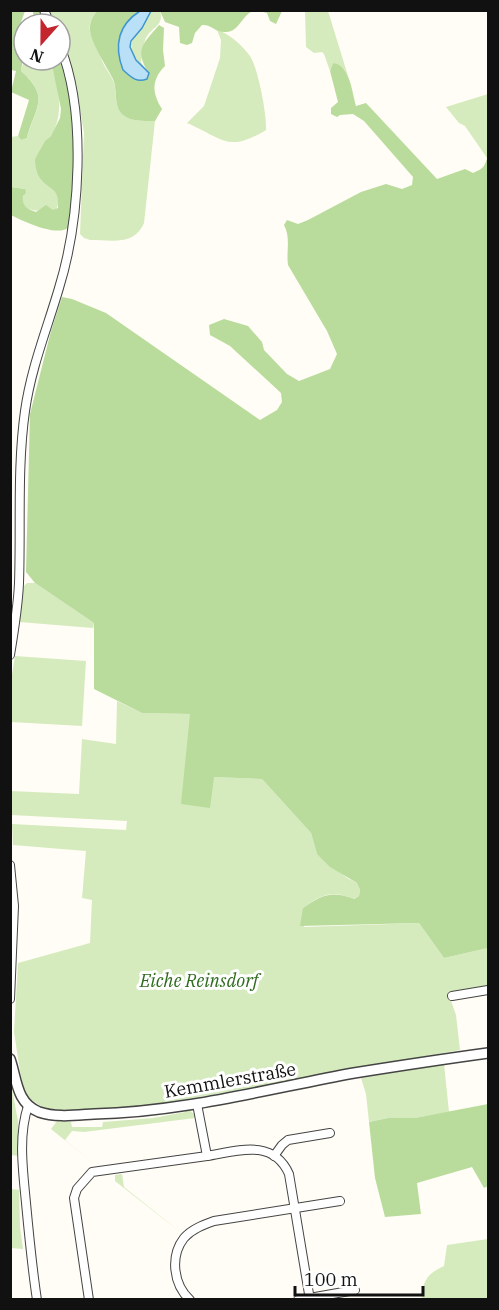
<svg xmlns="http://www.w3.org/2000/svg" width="499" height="1310" viewBox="0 0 499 1310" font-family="'IBM Plex Serif',serif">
	<rect width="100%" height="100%" fill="#fffdf5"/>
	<g fill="#d5ebbd">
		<path d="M49,11H97C87,24 88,31 96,45C99,50 100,57 103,63C106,70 112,76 114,83C117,93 114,108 123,115C130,122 146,121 155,121L144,223C134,246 112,240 90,240L84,238L80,234L84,133L76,84L68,53L60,35V24H55Z"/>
		<path d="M151,11H160C164,25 154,26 147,36C143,42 143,55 141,62L146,69C116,42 140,37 151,11Z"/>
		<polygon points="305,11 328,11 348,76 344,69 333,63 330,71 324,54 322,52 314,53 306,47"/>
		<path d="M217,30C229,33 243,46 250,56C258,68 267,115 266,130C228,153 224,139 187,123L204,106L220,58L221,40Z"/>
		<path d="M24,60H51C57,87 65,107 53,133C51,137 47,139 44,143C41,149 39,154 35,159C39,167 42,174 46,181C53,193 64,193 56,210C39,210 16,216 25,189L11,187V137L18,136L21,140L27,138C35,108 51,97 21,71Z"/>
		<polygon points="488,94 488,157 487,158 465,126 459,123 446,107"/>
		<polygon points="27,583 35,583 94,623 93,628 19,622 22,588"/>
		<polygon points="15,656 86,661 82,726 11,722 10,687"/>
		<path d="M117,701L142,713L190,714L214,777L262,779L311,833L317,854L347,878L357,883L360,890L359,896L353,899C332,889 321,895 303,908L304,927L419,923L444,958L488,948V988L448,992L456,1015L460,1050L149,1106L95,1111L61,1110L44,1108L28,1098L23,1087L20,1071L14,1032L18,963L90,943L92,900L82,898L86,851L13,845L12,824L126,830L127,821L11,815L10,791L79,794L82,739L116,744Z"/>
		<polygon points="444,1064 449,1112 415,1118 388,1118 369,1122 366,1094 361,1078"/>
		<polygon points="10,1078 18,1121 19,1156 11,1155"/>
		<polygon points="188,1109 194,1114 195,1118 84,1132 72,1131 65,1140 98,1167 51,1129 57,1121 71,1122 72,1127 102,1127 103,1122 153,1118 185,1112 185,1110"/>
		<polygon points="122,1174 124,1187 184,1235 115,1181 115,1175"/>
		<polygon points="11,1189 19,1190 20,1227 23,1249 11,1248"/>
		<path d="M488,1239V1299H422C422,1281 428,1273 444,1266L447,1245Z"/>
	</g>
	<g fill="#b9dc9c">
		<path d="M11,10L25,11L20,25L24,38V53L21,71C51,98 35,107 27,138L21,140L18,136L29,100L11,92L16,71L11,70Z"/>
		<polygon points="33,11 41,11 47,24 34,24"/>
		<path d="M97,11H140L134,15L118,43L149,74C134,49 143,44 159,25L164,28L163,50L165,66C151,80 152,93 162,109L155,121C146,121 130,122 123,115C113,107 118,90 113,79C107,67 89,40 90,28C90,21 93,16 97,11Z"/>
		<path d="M160,11H253C242,15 239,32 226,32C216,33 211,24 202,25L195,33L192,43L187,45L180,43L179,27L165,22Z"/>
		<polygon points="259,11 282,11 276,24 270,21 267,13"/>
		<path d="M60,51C74,109 79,168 69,227C58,238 23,221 11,215V187L25,189L26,193L23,196C22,206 27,209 36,212L46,205L53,210L58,208C60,185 47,191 38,175C36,170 35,164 35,159L45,141L51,136L60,118L61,109L51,60H60Z"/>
		<path d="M333,63C350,65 352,92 356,106L366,103L437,179L465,169L473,173C486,167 483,167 488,157V948L444,958L419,923L300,926L303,908C322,895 331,890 354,899L359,896L360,890L357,883L330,867L317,854L311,833L262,779L214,777L210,808L181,804L190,714L142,713L94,689V623L35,583L26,572L30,414L51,331L62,297L72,299L106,313L260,420L277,410L282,402L281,393L230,346L210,335L209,325L224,319L248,326L262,342L264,350L287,374L299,381L330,369L337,354L327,331L288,265C286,251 291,238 284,225L287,220L298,224L308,220L361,192L386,184L402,189L412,185L413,177L364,121L353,114L340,115L337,117L331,114V108L338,102L330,71Z"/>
		<polygon points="488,1104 488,1186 484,1188 472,1167 417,1183 421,1214 385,1217 375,1178 369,1122 388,1118 415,1118"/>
	</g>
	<path fill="#b9e0f7" stroke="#3f96cf" stroke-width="1.5" d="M140,11H151L142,28L131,41L130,47L136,60L149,73L147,79C136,83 131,77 123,70C114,46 118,25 140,11Z"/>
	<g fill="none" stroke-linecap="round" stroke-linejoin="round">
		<defs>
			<g id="minor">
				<polyline points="44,10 50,24"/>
				<path d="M10,655C14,631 18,607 19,583C21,525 17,468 25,411C31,368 47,329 59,288C80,220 87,113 60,46"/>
				<polyline points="10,865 14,906 10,999"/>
				<polyline points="452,996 488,990"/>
				<path d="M28,1106C18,1136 23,1171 26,1203C29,1235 32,1267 37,1300"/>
				<path d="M207,1156C237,1151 273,1138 289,1174L310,1300"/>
				<polyline points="274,1156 282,1145 288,1140 330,1133"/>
				<polyline points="89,1300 74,1198 77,1189 92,1172 207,1156 197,1104"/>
				<path d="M190,1300C173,1284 170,1256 184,1238C192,1229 203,1225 214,1221L340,1201"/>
				<polyline points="298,1300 355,1290"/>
			</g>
			<path id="tertiary" d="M10,1059C17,1079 16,1103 39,1112C56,1118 77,1115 94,1114C182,1112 267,1089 354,1073C398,1066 444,1059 488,1053"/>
		</defs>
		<use href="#minor" stroke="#444" stroke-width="10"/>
		<use href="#tertiary" stroke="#444" stroke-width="12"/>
		<use href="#minor" stroke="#fff" stroke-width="8"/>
		<use href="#tertiary" stroke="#fff" stroke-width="9"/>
	</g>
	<g text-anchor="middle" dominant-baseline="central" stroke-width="6" stroke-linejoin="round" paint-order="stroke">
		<g font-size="18" font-style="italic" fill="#2f6b1f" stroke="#fff">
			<text x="199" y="980">Eiche Reinsdorf</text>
		</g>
		<g font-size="18" fill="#111" stroke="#fff">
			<text transform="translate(230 1080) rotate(-10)">Kemmlerstraße</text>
		</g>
	</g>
	<rect width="499" height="1310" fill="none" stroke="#111111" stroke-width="24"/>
	<g transform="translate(42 42) rotate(201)"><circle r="28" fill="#ffffff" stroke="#a0a0a0" stroke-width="1.5"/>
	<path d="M0-4.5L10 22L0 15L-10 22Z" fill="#c4262e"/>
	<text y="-9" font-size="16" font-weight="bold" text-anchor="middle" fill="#111111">N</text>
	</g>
	<path d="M295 1286v9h128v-9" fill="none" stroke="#111111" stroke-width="3"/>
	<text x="304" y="1286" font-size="18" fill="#111111" stroke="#ffffff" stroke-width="4.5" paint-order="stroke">100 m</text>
</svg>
